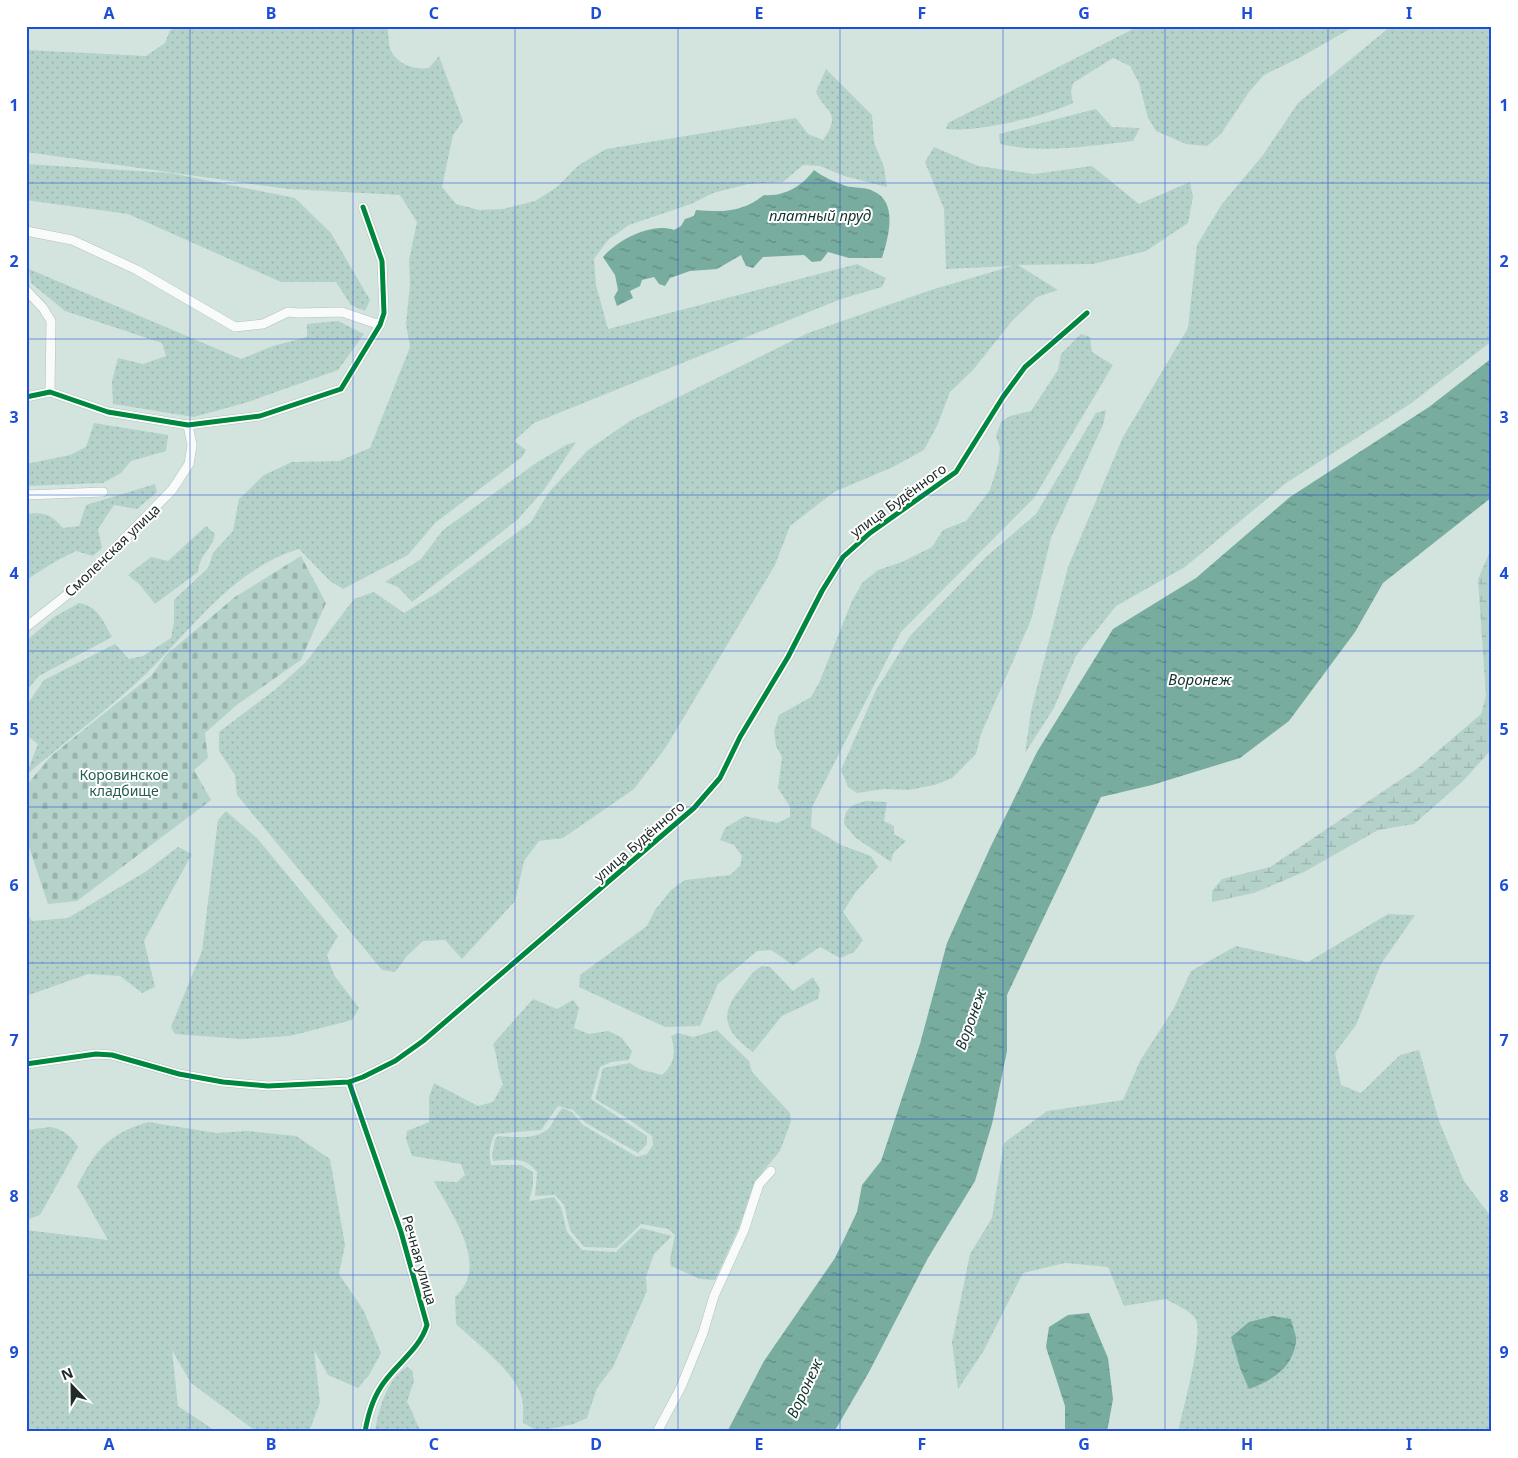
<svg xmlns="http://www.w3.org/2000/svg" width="1518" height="1458" viewBox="0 0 1518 1458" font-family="'Noto Sans',sans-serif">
	<defs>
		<pattern id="grass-dots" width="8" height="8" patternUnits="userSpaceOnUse" patternTransform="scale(1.25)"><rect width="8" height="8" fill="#b4d2c9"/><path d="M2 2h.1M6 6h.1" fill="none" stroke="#9ab4ad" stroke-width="1.8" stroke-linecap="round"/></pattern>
		<pattern id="wetland-marsh" width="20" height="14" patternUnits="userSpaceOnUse" patternTransform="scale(1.25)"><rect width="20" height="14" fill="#b4d2c9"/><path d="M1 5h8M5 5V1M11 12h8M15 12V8" fill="none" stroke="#9ab4ad"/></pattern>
		<pattern id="cemetery-stones" width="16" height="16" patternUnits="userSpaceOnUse" patternTransform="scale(1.25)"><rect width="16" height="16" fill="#b4d2c9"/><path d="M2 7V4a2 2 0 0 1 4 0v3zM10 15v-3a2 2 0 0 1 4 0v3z" fill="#9ab4ad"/></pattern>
		<pattern id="water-ripples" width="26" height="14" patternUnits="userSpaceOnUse" patternTransform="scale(1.25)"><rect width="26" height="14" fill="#77ac9e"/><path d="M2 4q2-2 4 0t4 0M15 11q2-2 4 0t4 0" fill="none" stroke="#618c81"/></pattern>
	</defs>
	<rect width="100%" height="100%" fill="#d3e4de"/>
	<g fill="url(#grass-dots)">
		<path d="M183,26H387C389,33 388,44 391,51C398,65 415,70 429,68L439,56L463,121L453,135L442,187L456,204L479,210L503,209L535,201L557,187L579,165L606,149L796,118L808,134L823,140C843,111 825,113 816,92L826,69L872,115L874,142L884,167L887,187L844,176L820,166L803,165L783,182L748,184L713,193L691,204L629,225L608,240L594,259L596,285L608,329L857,264L886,278L882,287L841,299L534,423L514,441L526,450L522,457L435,523L408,555L343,589L330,581L299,549C235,568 193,627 148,672C110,708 66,741 26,775L38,744L26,735V706L44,680L115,644L129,659L143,656L171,638L174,622V600L208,568L213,553L233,531L239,499L264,475L292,462L339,461L370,448L410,347L406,324L410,284L409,260L417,222L400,195L288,189L26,152V50L146,56L165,43L170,30Z"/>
		<path d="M1139,26H1355L1299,58L1264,75L1249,92L1221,134L1207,146L1186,144L1156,131L1148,118L1139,83L1130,66L1113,58L1073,83L1071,92L1073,103C1047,116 974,133 946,129L948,123Z"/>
		<polygon points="1391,26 1492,26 1492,341 1410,404 1286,483 1185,567 1116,606 1076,656 1054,708 1025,753 1031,711 1068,567 1123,437 1188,328 1197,245 1222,204 1263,155 1298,103"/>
		<path d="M1096,109L1112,127L1140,128L1133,141C1088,146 1044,154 1000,144L999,134Z"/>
		<polygon points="934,147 978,166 1034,174 1092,166 1139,204 1190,182 1193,197 1188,223 1146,251 1093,264 1018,265 1058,290 1037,297 1012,321 973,370 950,392 937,426 924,450 893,467 834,492 790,526 775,565 666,747 634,789 563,838 539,841 524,861 515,901 462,959 445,940 423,941 407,956 395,972 382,970 237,795 235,775 219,751 219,732 276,689 306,662 354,599 374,592 404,613 437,593 531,522 549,492 588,450 630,421 808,333 931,290 1012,266 946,269 944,209 925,162"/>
		<polygon points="26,164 170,173 295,198 331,233 370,300 365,311 351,305 336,282 281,282 128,214 26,200"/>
		<polygon points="29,269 241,359 273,346 307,337 307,324 338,321 364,334 338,370 248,402 194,417 113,404 112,381 118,358 143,364 166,356 162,343 65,311 31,283"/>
		<polygon points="1081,334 1090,337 1092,352 1113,365 1034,498 901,632 812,807 811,827 841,845 871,856 878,867 855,893 843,912 863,940 854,952 840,958 820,947 793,965 771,950 757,951 718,984 700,1026 665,1027 579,987 580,975 647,926 655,910 671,890 685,880 730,875 740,866 742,856 734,845 720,840 725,828 745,816 777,823 790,817 790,807 778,788 782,757 776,746 774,731 779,715 811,697 819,683 852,601 862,583 878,570 902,562 932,547 943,530 966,521 990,490 998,464 1000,448 996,436 1001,422 1010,416 1031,411 1058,370 1061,354"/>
		<polygon points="1106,410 1103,425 1051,538 1031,620 981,734 976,754 952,778 935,785 908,790 884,789 857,793 848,787 841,770 876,690 910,636 986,557 1036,514 1096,413"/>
		<polygon points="94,423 168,435 166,451 131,461 121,473 103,483 26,486 26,464 70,455 86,447"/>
		<polygon points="576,442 544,490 517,520 412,602 398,587 385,582 421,559 443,530 536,463 566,445"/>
		<path d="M155,484L157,492L137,509L114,505L98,529L102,548L93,556L76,551L56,561L26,580V514C46,512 50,514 63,528L79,526L86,505Z"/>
		<path d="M206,526L215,534C211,552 201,551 198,572L155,604L140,585L128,575L151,557L168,561Z"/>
		<path d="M79,603C98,606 103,621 112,637L39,676L26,691V641L54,617Z"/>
		<path d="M866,801L887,802L884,821L894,826V834L906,841L893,853L891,862L856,838L844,824C845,807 851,805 866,801Z"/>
		<polygon points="226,811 257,838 338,936 327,955 334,975 359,1008 352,1020 290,1036 242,1039 175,1034 171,1027 202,951 218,820"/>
		<polygon points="178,847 192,854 144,941 155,987 142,993 120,976 88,974 26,996 26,912 32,921 68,918 145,872"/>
		<path d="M1388,914L1415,915L1381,964L1356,1025L1335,1053L1341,1085L1361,1093L1400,1055L1419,1050L1439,1121L1464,1181L1492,1218V1432H1178C1182,1413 1205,1331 1195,1318C1189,1310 1174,1304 1166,1299L1124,1306L1108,1267L1065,1263L1023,1273L983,1352L958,1389L952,1342L970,1254L992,1218L1004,1143L1047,1111L1123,1100L1140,1061L1173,1010L1191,971L1236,946L1308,962Z"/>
		<path d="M762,966L770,967L793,991L813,977L820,989L818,999L782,1016L753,1052C725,1032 718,1015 741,988C748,979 752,971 762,966Z"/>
		<path d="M533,999L557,1009L573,1000L579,1008L574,1028L589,1034L608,1031L621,1037L632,1051L629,1060L611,1062L600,1067L591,1099L647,1136V1144L638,1153L586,1123L573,1110L558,1106L541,1130L495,1134C490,1144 488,1154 491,1165H521L533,1172V1186L529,1201L554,1197L561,1207L567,1232L582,1250L616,1252L641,1228L672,1236L654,1254L646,1277L647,1291L613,1367L597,1388L587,1418L574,1424L538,1431L523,1423C523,1414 524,1404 521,1395C514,1371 474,1341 456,1324L455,1297C491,1266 451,1214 434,1181L457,1182L465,1175L461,1164L412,1156L406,1139L407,1131L429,1122V1097L434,1083L478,1106L493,1102L503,1084C497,1070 498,1058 493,1044Z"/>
		<path d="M717,1030L749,1061L752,1072L790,1113L791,1121L780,1151L755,1181L740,1225L715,1280L700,1279L671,1266L670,1259L675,1235L668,1229L641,1224L616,1248L584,1247L570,1230L564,1205L555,1195L535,1196L537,1172C525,1156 511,1160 493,1161L492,1156L495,1139L498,1136C513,1137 538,1140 549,1128C554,1122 556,1114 563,1108L572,1112L583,1125L637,1157L647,1154L653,1145L652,1136L627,1118L595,1099L603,1068L630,1063L639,1069L662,1075C675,1064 676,1051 671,1036L678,1033L693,1037Z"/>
		<path d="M148,1122L216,1133L247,1131L296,1136L330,1159L345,1245L339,1274L364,1311L381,1353L369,1375L358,1388L328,1375L314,1350L320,1402L309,1432H257L191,1383L172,1350L178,1406L217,1432H26V1230L108,1240L77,1186C96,1150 108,1134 148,1122Z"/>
		<path d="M51,1127C64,1130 71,1136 78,1147L40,1215L26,1220V1130Z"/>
		<path d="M407,1367L412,1370L414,1381L407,1402C413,1412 415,1422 422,1432H375C378,1410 387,1379 407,1367Z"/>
	</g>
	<polygon fill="url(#wetland-marsh)" points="1492,547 1492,749 1463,781 1414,824 1378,830 1304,872 1254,893 1212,902 1212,891 1222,879 1270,867 1418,768 1481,714 1486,696 1478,579"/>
	<polygon fill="url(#cemetery-stones)" points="301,556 326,603 301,660 238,704 205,733 208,758 194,770 211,800 77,901 48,904 26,838 26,786 51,756 152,675 166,655 235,597"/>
	<g fill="url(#water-ripples)">
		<path d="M814,170C823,177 835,182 846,186C854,188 865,187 873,191C899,202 888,238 882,258H849L828,252L821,261L812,262L804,255L763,257L753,268L746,266L741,255L717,269L690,271L670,278L665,286L659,284L654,277L642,280L640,286L630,291L633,298L617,306L614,297L618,290L615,275L603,257C618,240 651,222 674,230L681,226L685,219L694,216L696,210C724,212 741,213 764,195C784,197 802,186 814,170Z"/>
		<polygon points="1492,358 1492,497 1383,583 1355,632 1289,721 1240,758 1152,785 1101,797 1007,995 1007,1051 992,1124 975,1181 928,1258 869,1372 834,1432 727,1432 764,1361 835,1258 857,1212 862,1185 881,1161 920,1044 947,943 990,848 1037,752 1113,629 1196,578 1290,497 1429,407"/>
		<polygon points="1089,1313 1108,1358 1113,1399 1107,1432 1065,1432 1065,1406 1046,1347 1049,1327 1068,1315"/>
		<path d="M1273,1316L1291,1319C1292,1326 1297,1335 1296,1342C1292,1369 1272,1380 1249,1389L1240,1368L1231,1337L1249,1322Z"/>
	</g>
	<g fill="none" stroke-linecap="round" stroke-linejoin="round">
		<defs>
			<g id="street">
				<polyline points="26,231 72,240 137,270 235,327 263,324 288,312 299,313 342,312 380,325"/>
				<polyline points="26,290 43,308 51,321 50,392"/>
				<polyline points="26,397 50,392 108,412 188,425 260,416 341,389 380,325 384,313 382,261 363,207"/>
				<polyline points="26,495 103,492"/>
				<polyline points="26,627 77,587 172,490 189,464 192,445 188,425"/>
				<polyline points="26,1064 96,1054 112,1055 179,1074 223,1082 268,1086 349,1082 363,1077 395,1061 423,1041 694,808 720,778 740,737 788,657 822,591 843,557 870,533 956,472 1003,397 1025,367 1087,313"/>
				<path d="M349,1082L401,1232L427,1325C420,1348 399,1362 385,1381C374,1395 368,1414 365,1432"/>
				<polyline points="657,1432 681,1387 703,1333 714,1296 744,1230 759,1184 771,1171"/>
			</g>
		</defs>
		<use href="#street" stroke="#b3c1bc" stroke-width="10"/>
		<use href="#street" stroke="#f8fbfa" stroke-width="9"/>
		<defs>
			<g id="cycleway">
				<polyline points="26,397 50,392 108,412 188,425 260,416 341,389 380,325 384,313 382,261 363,207"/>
				<polyline points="26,1064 96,1054 112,1055 179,1074 223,1082 268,1086 349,1082 363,1077 395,1061 423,1041 694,808 720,778 740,737 788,657 822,591 843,557 870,533 956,472 1003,397 1025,367 1087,313"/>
				<path d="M349,1082L401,1232L427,1325C420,1348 399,1362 385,1381C374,1395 368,1414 365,1432"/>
			</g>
		</defs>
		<use href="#cycleway" stroke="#fff" stroke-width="8"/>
		<use href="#cycleway" stroke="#00873e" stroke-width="5"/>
	</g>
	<path fill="none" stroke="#1d4ed8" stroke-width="1" stroke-opacity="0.55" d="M190,26V1432M353,26V1432M515,26V1432M678,26V1432M840,26V1432M1003,26V1432M1165,26V1432M1328,26V1432M26,183H1492M26,339H1492M26,495H1492M26,651H1492M26,807H1492M26,963H1492M26,1119H1492M26,1275H1492"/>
	<g text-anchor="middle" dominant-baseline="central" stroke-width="4" stroke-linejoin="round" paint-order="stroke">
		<g font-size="14" fill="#212c29" stroke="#fff">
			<text transform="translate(898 500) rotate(-36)">улица Будённого</text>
			<text transform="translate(112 550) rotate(-44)">Смоленская улица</text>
			<text transform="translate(639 841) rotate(-41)">улица Будённого</text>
			<text transform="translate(420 1260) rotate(74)">Речная улица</text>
		</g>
		<g font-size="14" fill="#255d50" stroke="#fff">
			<text x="124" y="774">Коровинское<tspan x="124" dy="16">кладбище</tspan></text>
		</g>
		<g font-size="15" font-style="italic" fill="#11332b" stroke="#fff">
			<text x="820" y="215">платный пруд</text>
			<text x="1200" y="679">Воронеж</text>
			<text transform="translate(970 1019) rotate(-70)">Воронеж</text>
			<text transform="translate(804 1388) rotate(-65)">Воронеж</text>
		</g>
	</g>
	<rect width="1518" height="1458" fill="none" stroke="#ffffff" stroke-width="55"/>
	<g transform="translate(72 1386) rotate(338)" stroke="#ffffff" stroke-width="4" paint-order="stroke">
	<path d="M0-4L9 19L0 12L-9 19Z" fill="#212c29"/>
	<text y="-8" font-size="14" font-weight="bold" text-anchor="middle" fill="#212c29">N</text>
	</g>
	<rect x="28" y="28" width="1462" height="1402" fill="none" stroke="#1d4ed8" stroke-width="2"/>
	<g font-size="16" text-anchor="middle" font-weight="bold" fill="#1d4ed8">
		<text x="109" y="19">A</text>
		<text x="271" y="19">B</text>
		<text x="434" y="19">C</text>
		<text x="596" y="19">D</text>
		<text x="759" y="19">E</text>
		<text x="922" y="19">F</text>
		<text x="1084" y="19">G</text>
		<text x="1247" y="19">H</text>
		<text x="1409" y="19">I</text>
		<text x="14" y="111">1</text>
		<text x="1504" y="111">1</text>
		<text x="14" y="267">2</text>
		<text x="1504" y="267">2</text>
		<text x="14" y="423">3</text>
		<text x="1504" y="423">3</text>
		<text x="14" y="579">4</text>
		<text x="1504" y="579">4</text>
		<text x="14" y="735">5</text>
		<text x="1504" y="735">5</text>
		<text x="14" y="891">6</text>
		<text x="1504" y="891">6</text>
		<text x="14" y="1046">7</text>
		<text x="1504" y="1046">7</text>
		<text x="14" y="1202">8</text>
		<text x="1504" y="1202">8</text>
		<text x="14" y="1358">9</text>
		<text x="1504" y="1358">9</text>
		<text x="109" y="1450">A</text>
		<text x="271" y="1450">B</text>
		<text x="434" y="1450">C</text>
		<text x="596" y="1450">D</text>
		<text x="759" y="1450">E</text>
		<text x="922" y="1450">F</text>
		<text x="1084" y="1450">G</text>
		<text x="1247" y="1450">H</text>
		<text x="1409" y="1450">I</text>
	</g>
</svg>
